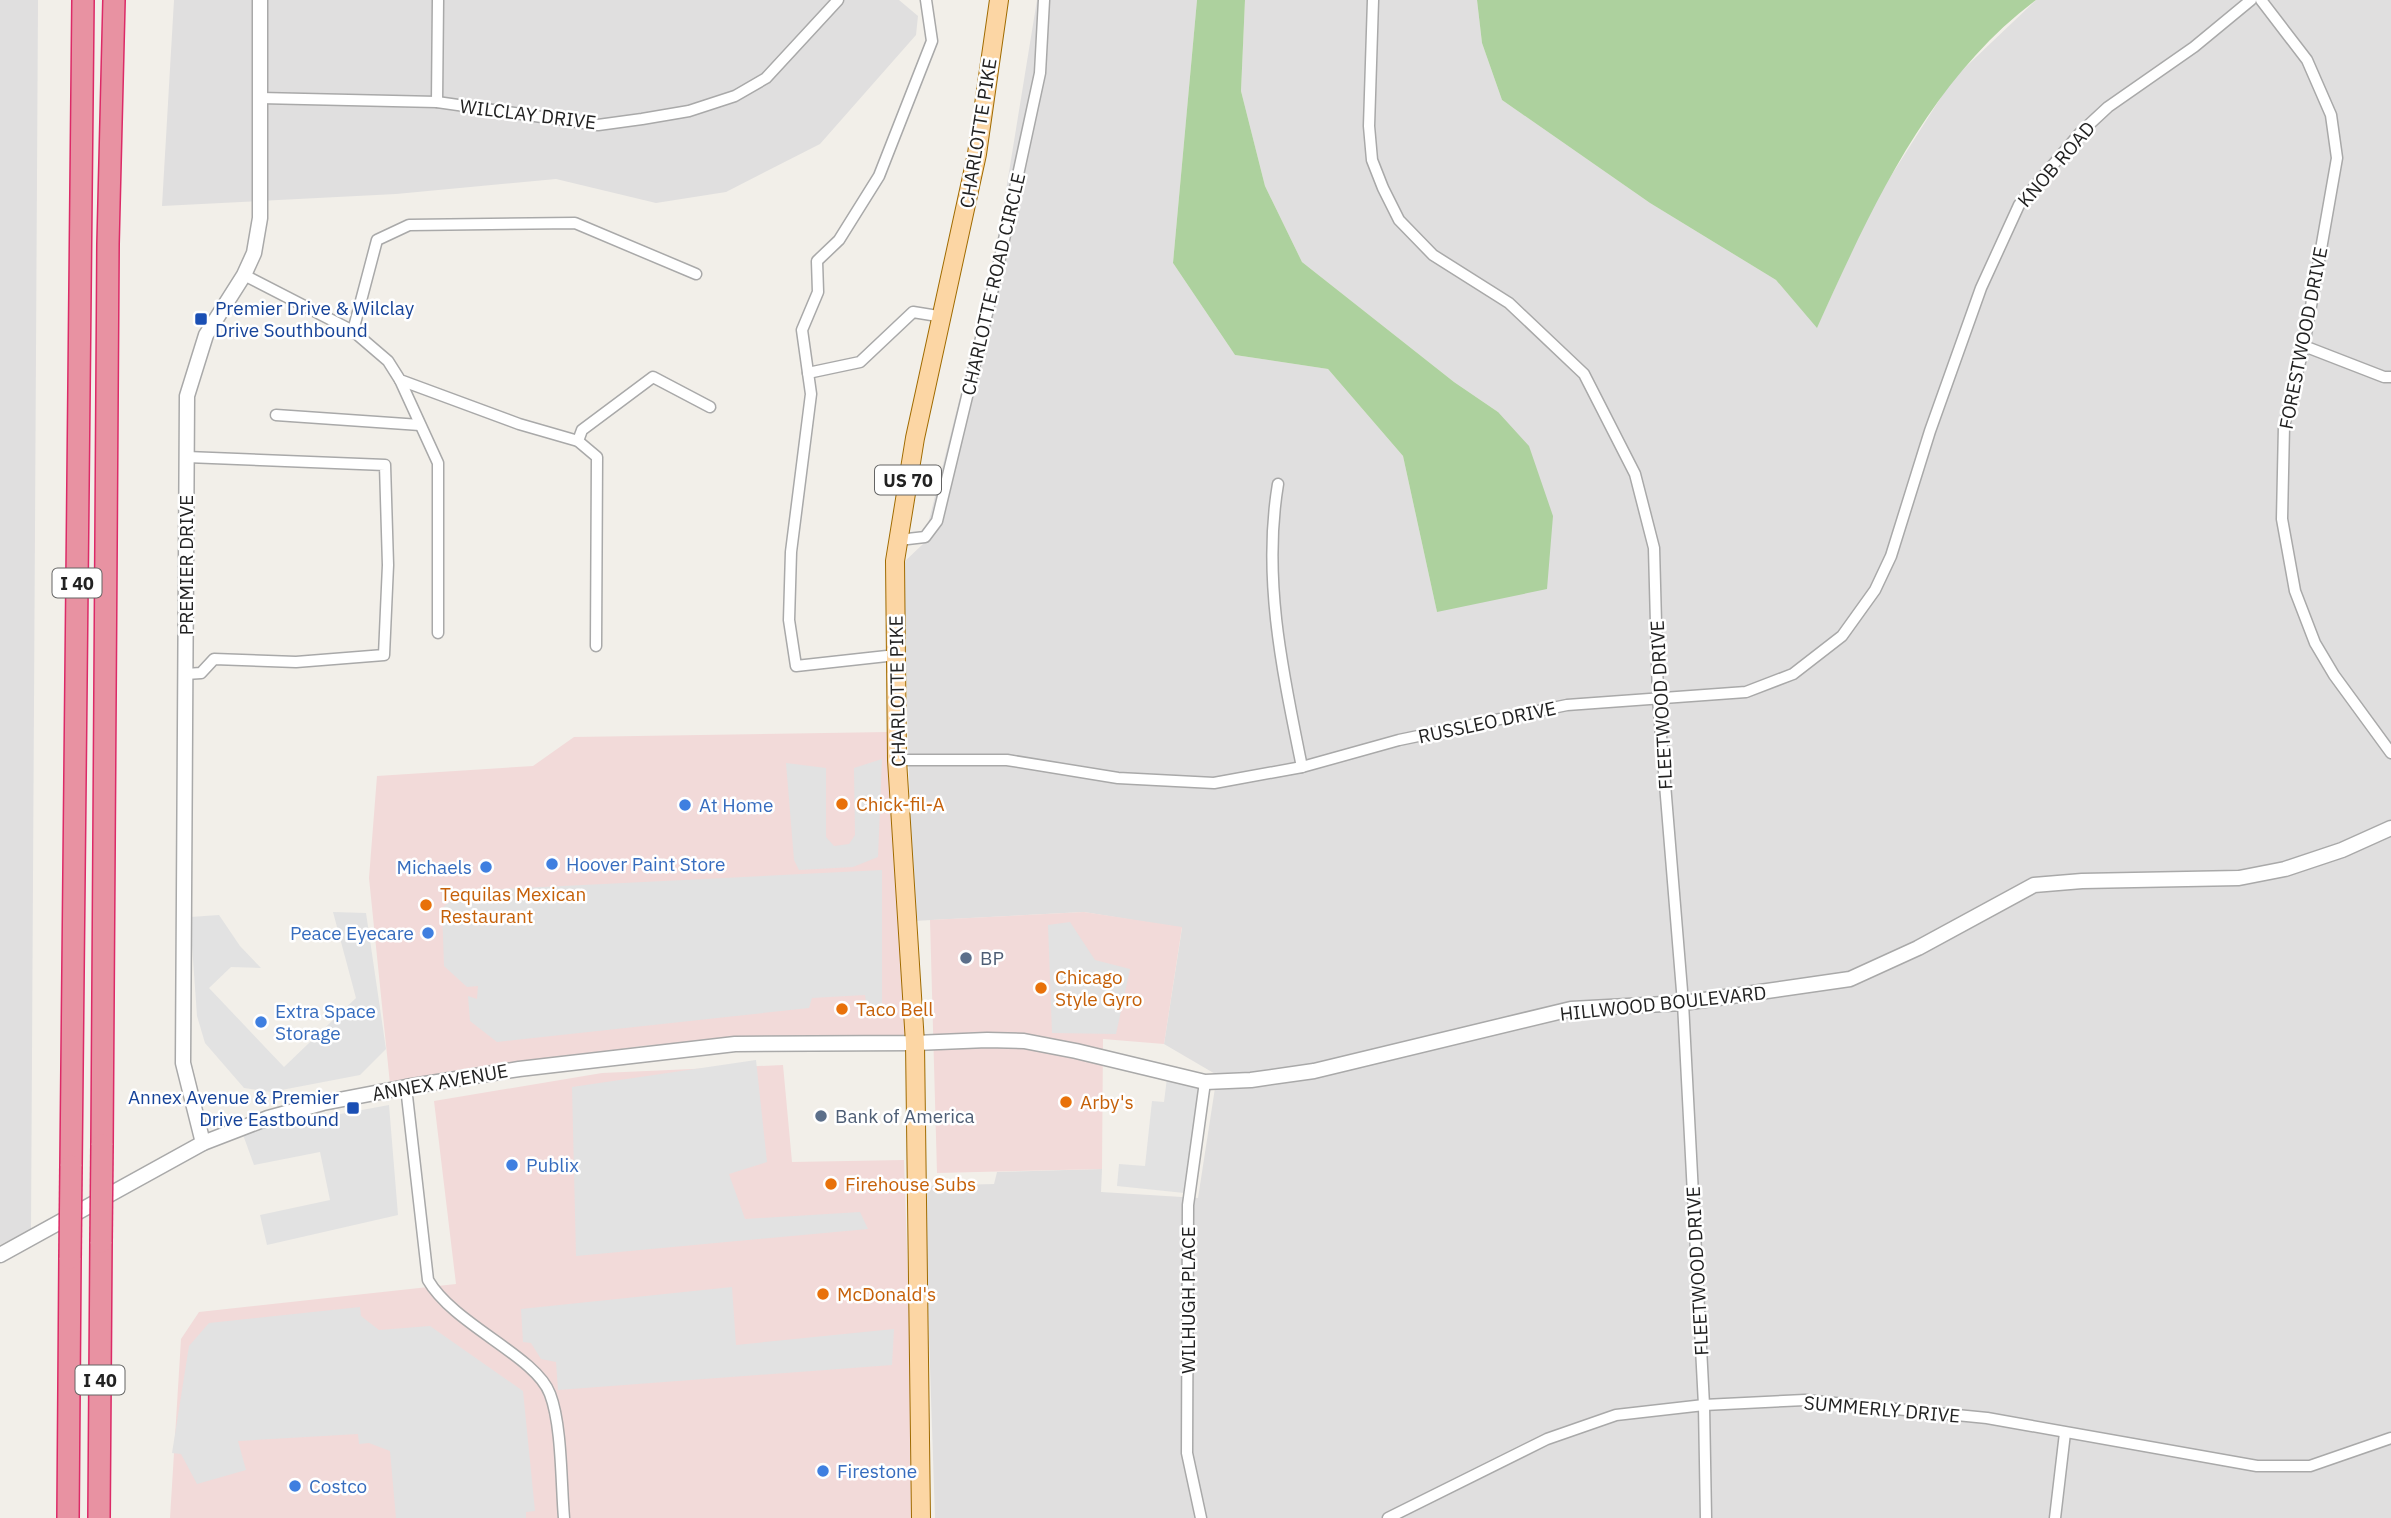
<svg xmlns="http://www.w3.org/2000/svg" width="2391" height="1518" viewBox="0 0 2391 1518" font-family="'IBM Plex Sans',sans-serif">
	<rect width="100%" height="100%" fill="#f2efe9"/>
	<g fill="#e0dfdf">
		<polygon points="0,0 38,0 31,1229 0,1245"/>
		<polygon points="174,0 899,0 918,16 916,35 820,144 726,192 656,203 556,179 396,194 162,206"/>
		<polygon points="1037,0 1197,0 1173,263 1235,355 1328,369 1403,456 1437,612 1498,412 1454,382 1302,262 1265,186 1241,91 1245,0 1477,0 1482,43 1502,100 1650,203 1776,280 1817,327 1875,201 1952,80 2036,0 2391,0 2391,1518 935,1518 924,1186 994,1184 997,1172 1102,1169 1101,1192 1198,1198 1217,1075 1164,1044 1182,928 1084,912 913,921 903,563 923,544 995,258"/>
	</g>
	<g fill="#f2dad9">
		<polygon points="888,732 905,1035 760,1037 642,1046 390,1084 369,878 377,776 533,766 574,737"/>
		<polygon points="1084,912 1182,927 1164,1044 1103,1039 1102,1169 937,1173 930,920"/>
		<polygon points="783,1065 792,1162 904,1160 915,1492 913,1518 170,1518 181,1339 199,1312 456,1284 434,1101 602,1073"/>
	</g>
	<g fill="#add19e">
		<polygon points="1197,0 1245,0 1241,91 1265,186 1302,262 1454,382 1498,412 1529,446 1553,516 1547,589 1437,612 1403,456 1328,369 1235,355 1173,263"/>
		<path d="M1477,0H2036C1928,81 1871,209 1817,328L1776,280L1650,203L1502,100L1482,43Z"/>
	</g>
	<g fill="#e2e2e2">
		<polygon points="882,759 878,857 853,867 799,870 794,860 786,763 826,768 826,837 834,846 849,844 855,835 854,768"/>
		<polygon points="882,870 882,1013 868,1016 865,995 812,998 809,1008 497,1042 470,1021 468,996 477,999 478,986 467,987 444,966 442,908 463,891"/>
		<polygon points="333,912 366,913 386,1049 360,1075 271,1092 244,1088 205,1043 197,1016 190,917 219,915 240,946 261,968 231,967 209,988 284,1067 356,998"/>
		<polygon points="1070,922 1095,960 1130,969 1116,1034 1052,1033 1048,925"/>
		<polygon points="756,1060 767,1162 729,1174 745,1219 860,1212 868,1229 576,1256 572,1087"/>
		<polygon points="1167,1078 1205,1082 1194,1194 1117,1186 1119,1164 1145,1166 1152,1101 1164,1102"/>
		<polygon points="389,1105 398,1215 267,1245 260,1215 330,1200 320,1152 254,1165 242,1132"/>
		<polygon points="732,1287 736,1345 894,1329 892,1365 558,1390 556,1362 541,1359 531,1343 523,1342 521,1309"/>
		<polygon points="360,1307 361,1316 379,1330 430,1326 523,1391 535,1511 526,1512 526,1518 396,1518 390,1451 369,1443 359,1444 358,1434 238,1441 246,1470 197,1484 181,1454 172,1453 189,1346 209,1323"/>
	</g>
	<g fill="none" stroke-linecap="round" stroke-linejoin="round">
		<defs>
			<g id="minor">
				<polyline points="1373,0 1369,126 1372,160 1383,188 1399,220 1433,255 1509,303 1584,374 1635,474 1654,548 1658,699 1683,1003 1704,1405 1706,1518"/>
				<polyline points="2261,0 2307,60 2331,115 2337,158 2304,346 2284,426 2282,519 2295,591 2315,643 2334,675 2391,753"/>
				<polyline points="260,98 437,102 598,125 642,119 689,111 735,96 766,78 838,0"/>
				<polyline points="437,102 438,0"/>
				<polyline points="244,275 353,331 388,361 400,380 519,424 578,441 597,457 596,646"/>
				<polyline points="353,331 377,240 409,225 575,223 696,274"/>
				<polyline points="2304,346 2384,377 2391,377"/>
				<polyline points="808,373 860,362 913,312 944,317"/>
				<polyline points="400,380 438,463 438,633"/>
				<polyline points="276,415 420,425"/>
				<polyline points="578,441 582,430 653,377 710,407"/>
				<path d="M1278,484C1262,579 1283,674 1302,767"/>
				<polyline points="899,540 925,537 937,521 997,272 1040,73 1044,0"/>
				<polyline points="896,655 796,666 789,620 791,552 811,394 802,330 818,292 817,261 839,240 879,176 932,41 926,0"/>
				<polyline points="186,674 201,673 214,659 296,662 384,655 388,565 385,465 187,457"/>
				<polyline points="897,760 1007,760 1118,778 1214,783 1302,767 1399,740 1567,705 1746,692 1793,674 1842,636 1875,590 1891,556 1930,431 1981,288 2019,205 2080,133 2108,107 2194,47 2251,0"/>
				<path d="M406,1087L428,1280C454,1325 536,1356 550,1394C562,1425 561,1484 564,1518"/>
				<polyline points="1201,1518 1187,1453 1188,1205 1205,1082"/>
				<polyline points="1388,1518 1547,1439 1616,1415 1704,1405 1805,1400 1987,1418 2257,1466 2310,1466 2391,1438"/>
				<polyline points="2055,1518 2065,1433"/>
			</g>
			<g id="tertiary">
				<polyline points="203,1143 183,1063 187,396 206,335 244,275 254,253 260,218 260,0"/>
				<polyline points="0,1255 203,1143 268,1118 323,1103 406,1087 519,1069 735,1044 915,1043 987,1040 1024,1041 1076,1051 1205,1082 1251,1080 1314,1071 1571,1009 1683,1003 1850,979 1918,948 2034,885 2082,881 2239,878 2285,869 2342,850 2391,828"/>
			</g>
			<polyline id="primary" points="921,1518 915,1043 897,760 895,561 915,438 977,154 999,0"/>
			<g id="motorway">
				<polyline points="102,1145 108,244 114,0"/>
				<polyline points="71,1166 83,0"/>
				<polyline points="68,1518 70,1258"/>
				<polyline points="99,1518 101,1242"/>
			</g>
		</defs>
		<use href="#minor" stroke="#a9a9a9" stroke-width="13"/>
		<use href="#tertiary" stroke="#a9a9a9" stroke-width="17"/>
		<use href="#primary" stroke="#a06b00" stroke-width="20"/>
		<use href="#motorway" stroke="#dc2a67" stroke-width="24"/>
		<use href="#minor" stroke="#fff" stroke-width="10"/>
		<use href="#tertiary" stroke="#fff" stroke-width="14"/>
		<use href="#primary" stroke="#fcd6a4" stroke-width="18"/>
		<use href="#motorway" stroke="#e892a2" stroke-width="21"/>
		<defs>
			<g id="motorway-bridge">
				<polyline points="101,1242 102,1145"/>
				<polyline points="70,1258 71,1166"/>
			</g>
		</defs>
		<use href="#motorway-bridge" stroke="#dc2a67" stroke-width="24" stroke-linecap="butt"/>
		<use href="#motorway-bridge" stroke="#e892a2" stroke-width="21"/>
	</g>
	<g fill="#1a4fb4" stroke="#fff" stroke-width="2.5">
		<rect x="194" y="312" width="14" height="14" rx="3.5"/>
		<rect x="346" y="1101" width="14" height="14" rx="3.5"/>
	</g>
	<g fill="#e8710a" stroke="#fff" stroke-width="2.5">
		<circle cx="842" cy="804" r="7"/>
		<circle cx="426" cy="905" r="7"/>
		<circle cx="1041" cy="988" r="7"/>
		<circle cx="842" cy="1009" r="7"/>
		<circle cx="1066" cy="1102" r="7"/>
		<circle cx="831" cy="1184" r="7"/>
		<circle cx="823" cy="1294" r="7"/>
	</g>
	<g fill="#3f7fe0" stroke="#fff" stroke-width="2.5">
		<circle cx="685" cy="805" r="7"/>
		<circle cx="552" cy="864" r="7"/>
		<circle cx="486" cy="867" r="7"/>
		<circle cx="428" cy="933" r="7"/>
		<circle cx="261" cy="1022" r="7"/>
		<circle cx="512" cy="1165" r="7"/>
		<circle cx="823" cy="1471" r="7"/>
		<circle cx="295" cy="1486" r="7"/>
	</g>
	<g fill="#5c6f8a" stroke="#fff" stroke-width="2.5">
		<circle cx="966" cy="958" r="7"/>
		<circle cx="821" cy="1116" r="7"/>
	</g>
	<g text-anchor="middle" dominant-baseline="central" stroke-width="5" stroke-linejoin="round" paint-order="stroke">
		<g fill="#fff" stroke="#646464" stroke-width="2">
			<rect x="875" y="465.5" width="66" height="29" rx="5"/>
			<rect x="52.5" y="568.5" width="49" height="29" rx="5"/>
			<rect x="75.5" y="1365.5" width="49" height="29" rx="5"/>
		</g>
		<g font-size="18" font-weight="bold" fill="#222">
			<text x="908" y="480">US 70</text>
			<text x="77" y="583">I 40</text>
			<text x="100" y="1380">I 40</text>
		</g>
		<g font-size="19" fill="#222" stroke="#fff">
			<text transform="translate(528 114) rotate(7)">WILCLAY DRIVE</text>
			<text transform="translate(978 133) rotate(-81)">CHARLOTTE PIKE</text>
			<text transform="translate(2056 164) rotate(-49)">KNOB ROAD</text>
			<text transform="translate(993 284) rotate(-77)">CHARLOTTE ROAD CIRCLE</text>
			<text transform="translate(2303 338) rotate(-79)">FORESTWOOD DRIVE</text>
			<text transform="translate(186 565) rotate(-90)">PREMIER DRIVE</text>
			<text transform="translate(897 691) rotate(-91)">CHARLOTTE PIKE</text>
			<text transform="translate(1661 705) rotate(-93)">FLEETWOOD DRIVE</text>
			<text transform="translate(1487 722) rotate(-12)">RUSSLEO DRIVE</text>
			<text transform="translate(1663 1003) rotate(-6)">HILLWOOD BOULEVARD</text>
			<text transform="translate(440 1082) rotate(-10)">ANNEX AVENUE</text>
			<text transform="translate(1697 1271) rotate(-93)">FLEETWOOD DRIVE</text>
			<text transform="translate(1188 1300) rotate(-90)">WILHUGH PLACE</text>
			<text transform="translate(1882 1409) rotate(5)">SUMMERLY DRIVE</text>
		</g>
		<g font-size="19" fill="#164399" stroke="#fff" text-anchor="start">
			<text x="215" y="308">Premier Drive &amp; Wilclay<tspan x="215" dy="22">Drive Southbound</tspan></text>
			<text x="339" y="1097" text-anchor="end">Annex Avenue &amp; Premier<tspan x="339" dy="22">Drive Eastbound</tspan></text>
		</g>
		<g font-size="19" fill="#c56008" stroke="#fff" text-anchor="start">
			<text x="856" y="804">Chick-fil-A</text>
			<text x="440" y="894">Tequilas Mexican<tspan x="440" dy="22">Restaurant</tspan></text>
			<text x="1055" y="977">Chicago<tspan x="1055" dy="22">Style Gyro</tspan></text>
			<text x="856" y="1009">Taco Bell</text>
			<text x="1080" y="1102">Arby's</text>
			<text x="845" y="1184">Firehouse Subs</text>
			<text x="837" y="1294">McDonald's</text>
		</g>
		<g font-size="19" fill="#366cbe" stroke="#fff" text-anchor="start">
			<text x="699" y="805">At Home</text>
			<text x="566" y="864">Hoover Paint Store</text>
			<text x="472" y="867" text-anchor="end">Michaels</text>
			<text x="414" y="933" text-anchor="end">Peace Eyecare</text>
			<text x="275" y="1011">Extra Space<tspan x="275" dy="22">Storage</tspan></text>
			<text x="526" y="1165">Publix</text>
			<text x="837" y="1471">Firestone</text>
			<text x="309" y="1486">Costco</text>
		</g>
		<g font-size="19" fill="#4e5e75" stroke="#fff" text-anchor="start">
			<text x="980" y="958">BP</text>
			<text x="835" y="1116">Bank of America</text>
		</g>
	</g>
</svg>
